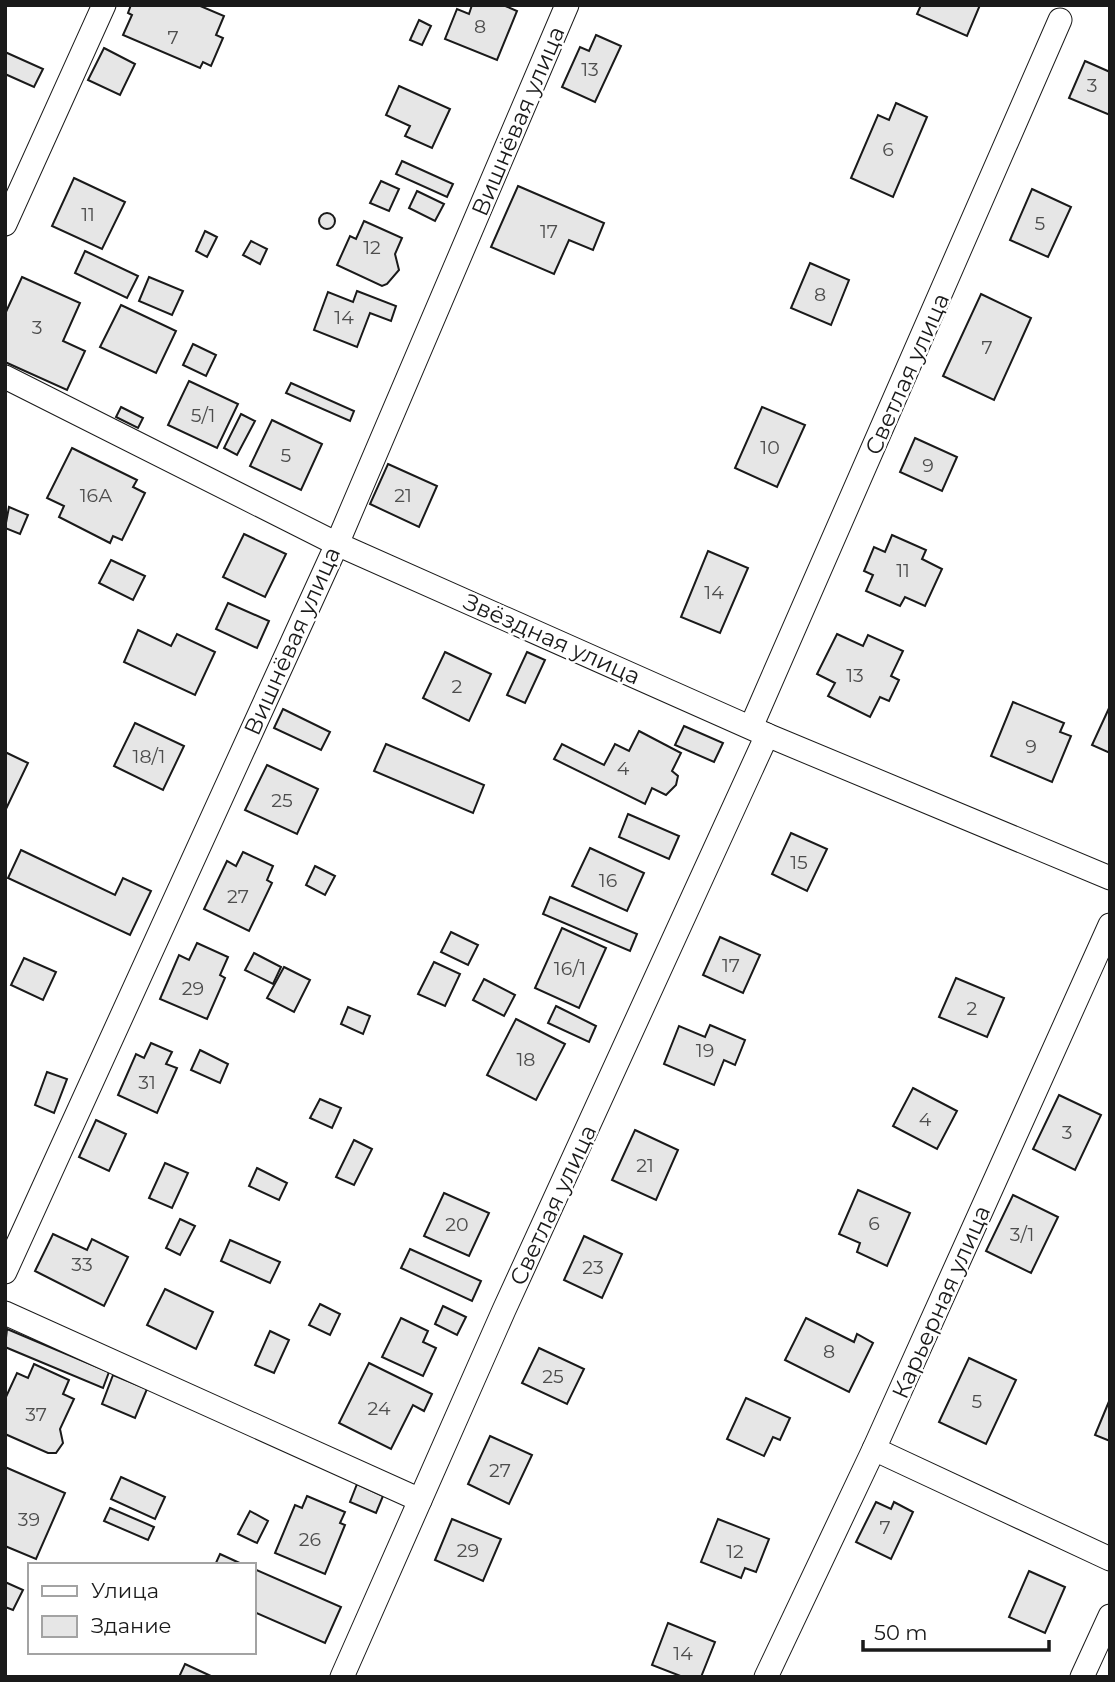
<svg xmlns="http://www.w3.org/2000/svg" width="1115" height="1682" viewBox="0 0 1115 1682" font-family="Montserrat,sans-serif">
	<rect width="100%" height="100%" fill="#fff"/>
	<g fill="#e6e6e6" stroke="#1a1a1a" stroke-width="2">
		<polygon points="131,5 198,5 224,16 216,35 223,38 211,66 203,62 200,68 123,35 132,15 128,13"/>
		<polygon points="472,5 503,5 517,11 497,60 445,39 457,9 469,14"/>
		<polygon points="921,5 980,5 967,36 917,14"/>
		<polygon points="419,20 431,26 422,45 410,40"/>
		<polygon points="596,35 621,46 595,102 562,87 580,47 589,51"/>
		<polygon points="104,48 135,64 120,95 88,80"/>
		<polygon points="5,52 43,69 34,87 5,74"/>
		<polygon points="1085,61 1110,72 1110,115 1069,98"/>
		<polygon points="399,86 450,109 432,148 405,136 410,126 386,115"/>
		<polygon points="896,103 927,117 893,197 851,178 878,115 889,120"/>
		<polygon points="402,161 453,184 447,197 396,174"/>
		<polygon points="74,178 125,202 102,249 52,226"/>
		<polygon points="381,181 399,189 389,211 370,203"/>
		<polygon points="518,186 604,223 593,250 569,240 554,274 491,247"/>
		<polygon points="1032,189 1071,207 1048,257 1010,240"/>
		<polygon points="417,191 444,204 435,221 409,208"/>
		<circle cx="327" cy="221" r="8"/>
		<polygon points="364,221 402,238 395,254 399,270 387,284 382,286 337,265 350,236 356,239"/>
		<polygon points="205,231 217,237 207,257 196,251"/>
		<polygon points="251,241 267,249 260,264 243,255"/>
		<polygon points="85,251 138,276 127,298 75,273"/>
		<polygon points="810,263 849,280 831,325 791,308"/>
		<polygon points="22,277 80,303 63,341 85,351 67,390 5,362 5,314"/>
		<polygon points="149,277 183,291 172,315 139,301"/>
		<polygon points="357,291 396,306 391,321 370,313 357,347 314,330 328,292 353,302"/>
		<polygon points="981,294 1031,318 994,400 943,376"/>
		<polygon points="121,305 176,331 156,373 100,347"/>
		<polygon points="193,344 216,355 206,376 183,365"/>
		<polygon points="189,381 238,404 217,448 168,425"/>
		<polygon points="291,383 354,411 350,421 286,393"/>
		<polygon points="121,407 143,418 138,428 116,417"/>
		<polygon points="762,407 805,425 777,487 735,468"/>
		<polygon points="241,414 255,421 237,455 224,448"/>
		<polygon points="272,420 322,444 301,490 250,466"/>
		<polygon points="915,438 957,457 942,491 900,472"/>
		<polygon points="72,448 137,480 133,487 145,493 122,540 113,536 110,543 59,517 64,506 47,498"/>
		<polygon points="388,464 437,486 419,527 370,504"/>
		<polygon points="9,507 28,515 20,534 5,528"/>
		<polygon points="244,534 286,554 265,597 223,577"/>
		<polygon points="892,535 926,550 922,559 942,569 925,606 905,597 900,606 866,591 873,575 864,571 874,547 885,552"/>
		<polygon points="708,551 748,568 720,633 681,617"/>
		<polygon points="111,560 145,576 133,600 99,583"/>
		<polygon points="228,603 269,621 257,648 216,629"/>
		<polygon points="138,630 171,646 177,634 215,652 195,695 124,662"/>
		<polygon points="837,634 863,646 868,635 903,651 891,676 899,680 889,701 880,697 870,717 828,696 835,683 817,674"/>
		<polygon points="445,652 491,674 469,721 423,698"/>
		<polygon points="527,652 545,660 525,703 507,695"/>
		<polygon points="1013,702 1064,723 1060,732 1071,736 1052,782 991,756"/>
		<polygon points="1110,706 1110,753 1092,745"/>
		<polygon points="283,709 330,732 321,750 274,728"/>
		<polygon points="135,723 184,746 163,790 114,766"/>
		<polygon points="684,726 723,743 714,762 675,745"/>
		<polygon points="639,731 681,753 672,771 678,776 676,785 666,795 652,788 645,804 554,759 562,744 604,765 615,744 629,751"/>
		<polygon points="386,744 484,785 473,813 374,771"/>
		<polygon points="5,752 28,763 5,811"/>
		<polygon points="267,765 318,789 297,834 245,810"/>
		<polygon points="628,814 679,836 669,859 619,837"/>
		<polygon points="791,833 827,849 807,891 772,874"/>
		<polygon points="590,848 644,873 627,911 572,886"/>
		<polygon points="21,850 115,895 123,878 151,891 130,935 8,878"/>
		<polygon points="243,852 273,866 267,880 272,883 249,931 204,909 227,861 236,866"/>
		<polygon points="315,866 335,876 325,895 306,885"/>
		<polygon points="550,897 637,934 630,951 543,914"/>
		<polygon points="562,928 606,948 579,1008 535,988"/>
		<polygon points="451,932 478,945 468,965 441,952"/>
		<polygon points="720,937 760,955 743,993 703,975"/>
		<polygon points="197,943 228,957 220,975 225,978 207,1019 160,999 179,955 189,960"/>
		<polygon points="254,953 281,967 273,984 245,970"/>
		<polygon points="24,958 56,972 43,1000 11,985"/>
		<polygon points="434,962 460,974 445,1006 418,994"/>
		<polygon points="284,967 310,980 294,1012 267,998"/>
		<polygon points="956,978 1004,998 987,1037 939,1017"/>
		<polygon points="484,979 515,995 504,1016 473,1000"/>
		<polygon points="556,1006 596,1026 589,1042 548,1023"/>
		<polygon points="348,1007 370,1016 363,1034 341,1024"/>
		<polygon points="516,1019 565,1044 536,1100 487,1075"/>
		<polygon points="710,1025 745,1040 735,1065 724,1060 714,1085 664,1064 679,1026 705,1037"/>
		<polygon points="151,1043 172,1052 166,1064 177,1068 157,1113 118,1095 136,1054 144,1058"/>
		<polygon points="200,1050 228,1064 220,1083 191,1070"/>
		<polygon points="47,1072 67,1079 54,1113 35,1105"/>
		<polygon points="913,1088 957,1111 937,1149 893,1126"/>
		<polygon points="1059,1095 1101,1115 1075,1170 1033,1149"/>
		<polygon points="320,1099 341,1108 332,1128 310,1118"/>
		<polygon points="96,1120 126,1134 109,1171 79,1157"/>
		<polygon points="635,1130 678,1150 656,1200 612,1180"/>
		<polygon points="354,1140 372,1149 354,1185 336,1177"/>
		<polygon points="165,1163 188,1173 172,1208 149,1198"/>
		<polygon points="257,1168 287,1183 279,1200 249,1186"/>
		<polygon points="858,1190 910,1213 887,1266 857,1252 860,1243 839,1234"/>
		<polygon points="444,1193 489,1213 469,1256 424,1236"/>
		<polygon points="1013,1195 1058,1217 1031,1273 986,1251"/>
		<polygon points="180,1219 195,1226 180,1255 166,1248"/>
		<polygon points="53,1234 87,1250 92,1239 128,1257 104,1306 35,1271"/>
		<polygon points="584,1236 622,1254 602,1298 564,1280"/>
		<polygon points="230,1240 280,1262 270,1283 221,1261"/>
		<polygon points="410,1249 481,1281 472,1301 401,1268"/>
		<polygon points="165,1289 213,1312 196,1349 147,1325"/>
		<polygon points="320,1304 340,1314 330,1335 309,1325"/>
		<polygon points="443,1306 466,1317 457,1335 435,1324"/>
		<polygon points="401,1318 428,1331 423,1342 436,1348 423,1376 382,1357"/>
		<polygon points="806,1318 854,1342 857,1334 873,1343 849,1392 785,1360"/>
		<polygon points="7,1329 109,1372 103,1388 5,1347"/>
		<polygon points="270,1331 289,1340 274,1373 255,1365"/>
		<polygon points="539,1348 584,1369 567,1404 522,1383"/>
		<polygon points="969,1358 1016,1380 986,1444 939,1422"/>
		<polygon points="369,1363 432,1394 424,1411 413,1405 391,1449 339,1423"/>
		<polygon points="34,1364 69,1380 63,1394 74,1399 60,1429 63,1443 56,1453 48,1453 5,1434 5,1399 17,1373 28,1378"/>
		<polygon points="113,1375 147,1389 135,1418 102,1404"/>
		<polygon points="746,1398 790,1418 780,1440 773,1437 764,1456 727,1439"/>
		<polygon points="1110,1399 1110,1441 1095,1435"/>
		<polygon points="490,1436 532,1455 509,1504 468,1484"/>
		<polygon points="5,1467 65,1493 36,1559 5,1546"/>
		<polygon points="121,1477 165,1497 155,1519 111,1499"/>
		<polygon points="357,1484 383,1496 376,1513 350,1502"/>
		<polygon points="307,1496 345,1512 340,1523 345,1525 325,1574 275,1553 295,1505 302,1508"/>
		<polygon points="876,1502 891,1509 894,1502 913,1512 891,1559 856,1542"/>
		<polygon points="110,1508 154,1527 148,1540 104,1521"/>
		<polygon points="250,1511 268,1521 257,1543 238,1534"/>
		<polygon points="452,1519 501,1539 483,1581 435,1560"/>
		<polygon points="718,1519 769,1539 756,1572 745,1568 741,1578 701,1562"/>
		<polygon points="220,1554 244,1565 215,1565"/>
		<polygon points="254,1569 341,1607 325,1643 254,1612"/>
		<polygon points="1029,1571 1065,1587 1045,1633 1009,1617"/>
		<polygon points="5,1582 23,1590 13,1610 5,1607"/>
		<polygon points="668,1623 715,1642 701,1677 683,1677 652,1665"/>
		<polygon points="185,1664 213,1677 179,1677"/>
	</g>
	<g fill="none" stroke-linecap="round" stroke-linejoin="round">
		<defs>
			<g id="minor">
				<polyline points="5,224 104,5"/>
				<polyline points="5,377 337,544 767,735 1110,878"/>
				<polyline points="751,727 1060,20"/>
				<polyline points="5,1272 337,544 567,5"/>
				<polyline points="5,1313 420,1500"/>
				<polyline points="874,1449 1110,1559"/>
				<polyline points="342,1677 504,1310 767,735"/>
				<polyline points="766,1677 874,1449 1110,925"/>
				<polyline points="1082,1677 1110,1616"/>
			</g>
		</defs>
		<use href="#minor" stroke="#1a1a1a" stroke-width="25"/>
		<use href="#minor" stroke="#fff" stroke-width="23"/>
	</g>
	<g text-anchor="middle" dominant-baseline="central" stroke-width="5" stroke-linejoin="round" paint-order="stroke">
		<g font-size="19" fill="#4d4d4d">
			<text x="480" y="26">8</text>
			<text x="173" y="37">7</text>
			<text x="590" y="69">13</text>
			<text x="1092" y="85">3</text>
			<text x="888" y="149">6</text>
			<text x="88" y="214">11</text>
			<text x="1040" y="223">5</text>
			<text x="549" y="231">17</text>
			<text x="372" y="247">12</text>
			<text x="820" y="294">8</text>
			<text x="344" y="317">14</text>
			<text x="37" y="327">3</text>
			<text x="987" y="347">7</text>
			<text x="203" y="415">5/1</text>
			<text x="770" y="447">10</text>
			<text x="286" y="455">5</text>
			<text x="928" y="465">9</text>
			<text x="96" y="495">16А</text>
			<text x="403" y="495">21</text>
			<text x="903" y="570">11</text>
			<text x="714" y="592">14</text>
			<text x="855" y="675">13</text>
			<text x="457" y="686">2</text>
			<text x="1031" y="746">9</text>
			<text x="149" y="756">18/1</text>
			<text x="623" y="768">4</text>
			<text x="282" y="800">25</text>
			<text x="799" y="862">15</text>
			<text x="608" y="880">16</text>
			<text x="238" y="896">27</text>
			<text x="731" y="965">17</text>
			<text x="570" y="968">16/1</text>
			<text x="193" y="988">29</text>
			<text x="972" y="1008">2</text>
			<text x="705" y="1050">19</text>
			<text x="526" y="1059">18</text>
			<text x="147" y="1082">31</text>
			<text x="925" y="1119">4</text>
			<text x="1067" y="1132">3</text>
			<text x="645" y="1165">21</text>
			<text x="874" y="1223">6</text>
			<text x="457" y="1224">20</text>
			<text x="1022" y="1234">3/1</text>
			<text x="82" y="1264">33</text>
			<text x="593" y="1267">23</text>
			<text x="829" y="1351">8</text>
			<text x="553" y="1376">25</text>
			<text x="977" y="1401">5</text>
			<text x="379" y="1408">24</text>
			<text x="36" y="1414">37</text>
			<text x="500" y="1470">27</text>
			<text x="29" y="1519">39</text>
			<text x="885" y="1527">7</text>
			<text x="310" y="1539">26</text>
			<text x="468" y="1550">29</text>
			<text x="735" y="1551">12</text>
			<text x="683" y="1653">14</text>
		</g>
		<g font-size="23" fill="#1a1a1a" stroke="#fff">
			<text transform="translate(518 121) rotate(-67)">Вишнёвая улица</text>
			<text transform="translate(907 374) rotate(-66)">Светлая улица</text>
			<text transform="translate(552 639) rotate(24)">Звёздная улица</text>
			<text transform="translate(292 641) rotate(-66)">Вишнёвая улица</text>
			<text transform="translate(553 1205) rotate(-65)">Светлая улица</text>
			<text transform="translate(941 1302) rotate(-66)">Карьерная улица</text>
		</g>
	</g>
	<rect width="1115" height="1682" fill="none" stroke="#1a1a1a" stroke-width="14"/>
	<rect x="28" y="1563" width="228" height="91" fill="#ffffff" stroke="#a3a3a3" stroke-width="2"/>
	<rect x="42" y="1586" width="35" height="10" fill="#ffffff" stroke="#a3a3a3" stroke-width="2"/>
	<text x="91" y="1598" font-size="21" fill="#1a1a1a">Улица</text>
	<rect x="42" y="1616" width="35" height="21" fill="#e6e6e6" stroke="#a3a3a3" stroke-width="2"/>
	<text x="91" y="1633" font-size="21" fill="#1a1a1a">Здание</text>
	<path d="M863 1640v10h186v-10" fill="none" stroke="#1a1a1a" stroke-width="3.5"/>
	<text x="874" y="1640" font-size="21" fill="#1a1a1a" stroke="#ffffff" stroke-width="5" paint-order="stroke">50 m</text>
</svg>
